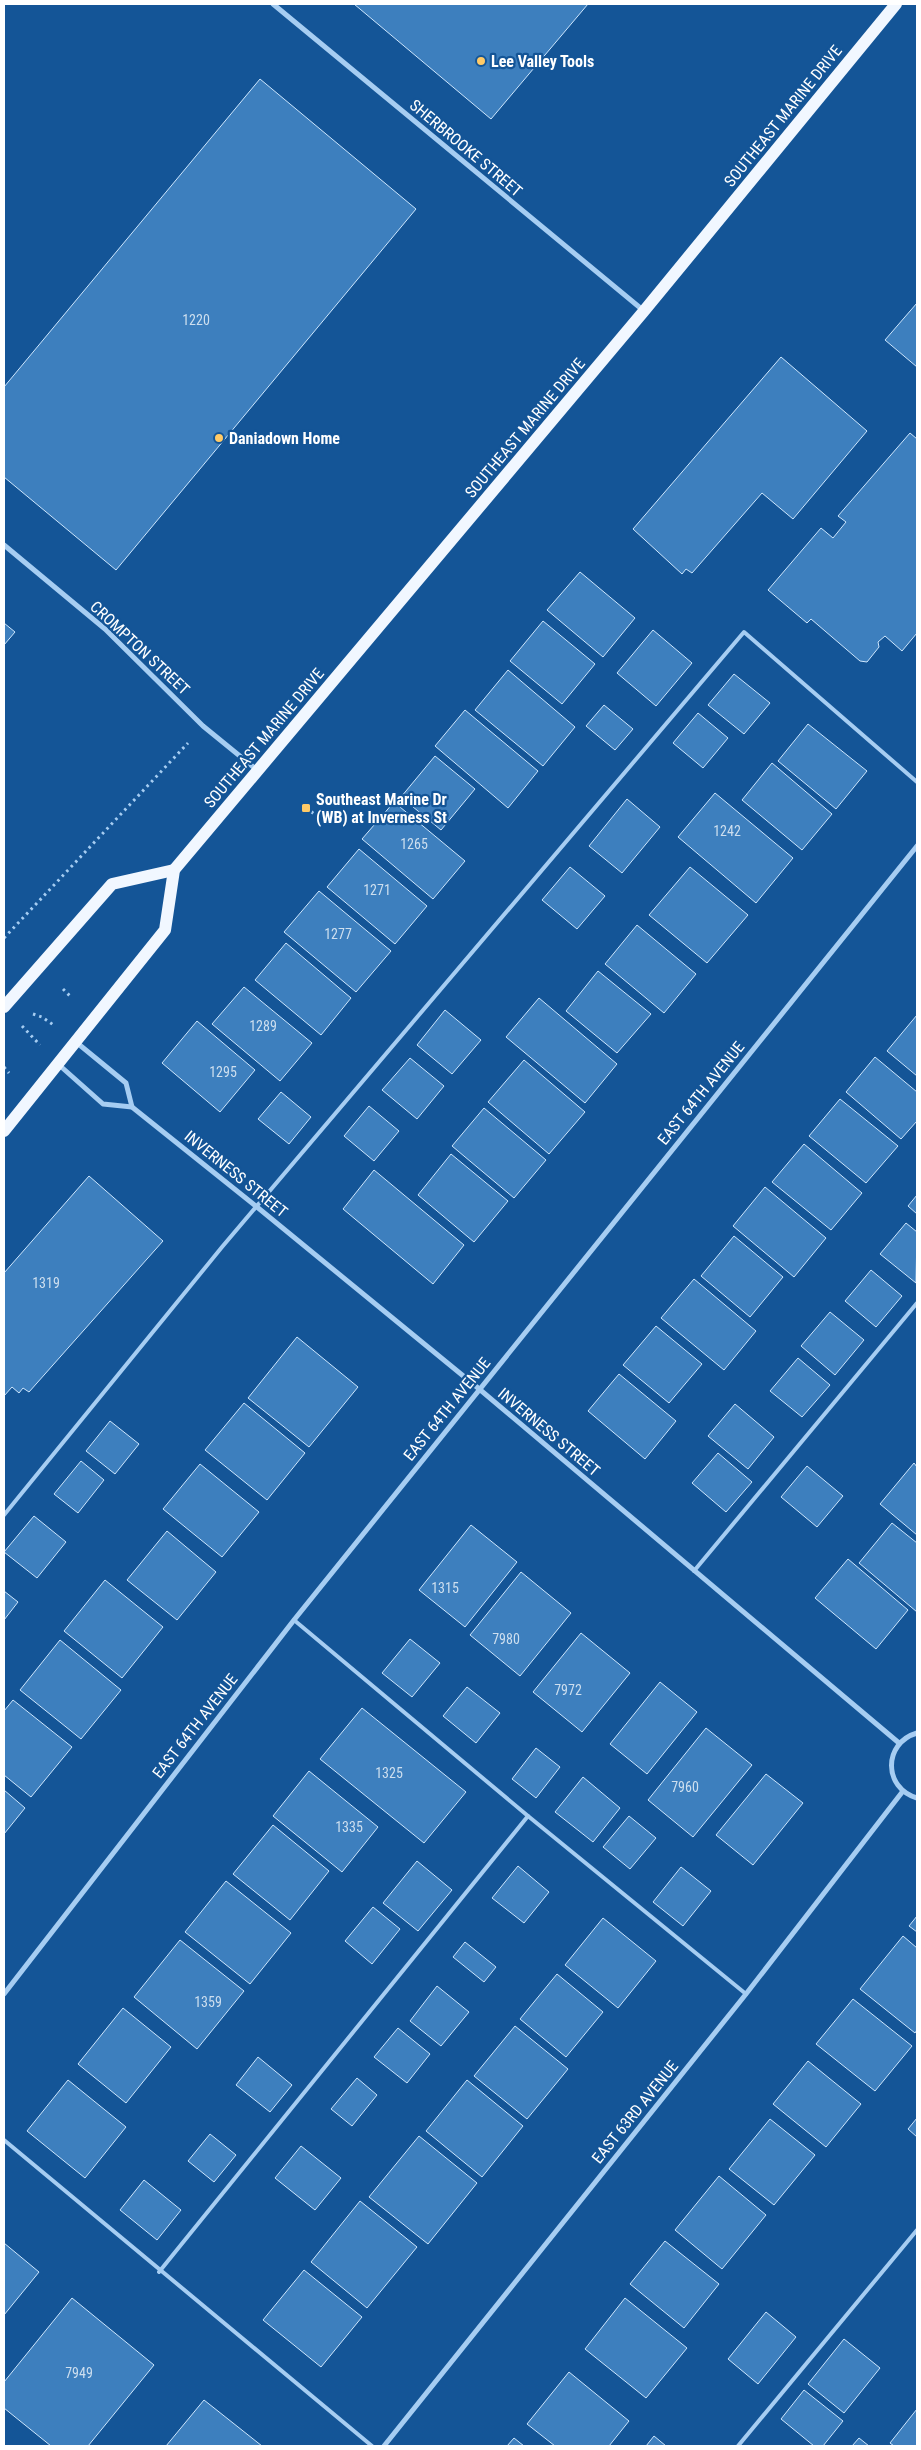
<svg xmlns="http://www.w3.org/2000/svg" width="921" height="2450" viewBox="0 0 921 2450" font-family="'Roboto Condensed',sans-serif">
	<rect width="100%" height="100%" fill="#145597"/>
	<g fill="#3d7fbe" stroke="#cde6fd">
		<polygon points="354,4 588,4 491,119"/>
		<polygon points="260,79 416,209 116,570 4,477 4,387"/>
		<polygon points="917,303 917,367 885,340"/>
		<polygon points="781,357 867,431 793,519 762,493 692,573 686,569 682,574 633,529"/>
		<polygon points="910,433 917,439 917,633 902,651 885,636 878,642 879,647 867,662 860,661 811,619 807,623 768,590 821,528 833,538 846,522 838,516"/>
		<polygon points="580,572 635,618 603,657 547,610"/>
		<polygon points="543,621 595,664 562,704 510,661"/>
		<polygon points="4,623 15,632 4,645"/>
		<polygon points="653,630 692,663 656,706 617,673"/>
		<polygon points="508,670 575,727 543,766 475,710"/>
		<polygon points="734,674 770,703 744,734 708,705"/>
		<polygon points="604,705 633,729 615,750 586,726"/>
		<polygon points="465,710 538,771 508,808 435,746"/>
		<polygon points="698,713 728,738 703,768 673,743"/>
		<polygon points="808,724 867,771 836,809 778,761"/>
		<polygon points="435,756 475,789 441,830 401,797"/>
		<polygon points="772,763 832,814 802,850 742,800"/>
		<polygon points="715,793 793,858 756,903 678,837"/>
		<polygon points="627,799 660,827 622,873 589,846"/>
		<polygon points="394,802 465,861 433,899 362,839"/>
		<polygon points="359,849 427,906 395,944 327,887"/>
		<polygon points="570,867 605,896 577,929 542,900"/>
		<polygon points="690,867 748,915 707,963 649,915"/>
		<polygon points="319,891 391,951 356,992 284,932"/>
		<polygon points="637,925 696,974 664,1013 605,964"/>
		<polygon points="286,943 351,998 321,1035 255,980"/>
		<polygon points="598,971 651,1014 617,1053 566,1011"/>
		<polygon points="244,987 312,1043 280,1081 212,1024"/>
		<polygon points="539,998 617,1064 585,1103 506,1037"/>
		<polygon points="445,1010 481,1040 452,1074 417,1045"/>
		<polygon points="917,1015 917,1076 887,1051"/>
		<polygon points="197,1021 255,1070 220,1112 162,1063"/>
		<polygon points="875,1057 917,1092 917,1121 901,1139 846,1092"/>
		<polygon points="410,1058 444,1086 417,1119 382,1090"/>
		<polygon points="524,1060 585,1112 549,1154 488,1102"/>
		<polygon points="281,1092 311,1117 289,1144 258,1119"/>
		<polygon points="840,1099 898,1146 866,1183 809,1136"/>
		<polygon points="369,1106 399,1131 374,1161 344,1136"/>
		<polygon points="484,1108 546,1160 514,1198 452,1146"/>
		<polygon points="804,1144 862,1193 831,1230 772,1182"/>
		<polygon points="451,1154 508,1201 474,1242 418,1195"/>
		<polygon points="374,1170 464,1245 433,1284 343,1209"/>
		<polygon points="89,1176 163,1241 29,1392 23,1388 19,1393 12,1387 4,1396 4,1273"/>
		<polygon points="765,1187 826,1238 794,1277 733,1226"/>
		<polygon points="917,1195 917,1214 908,1206"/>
		<polygon points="906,1223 917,1232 916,1283 880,1254"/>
		<polygon points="734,1236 783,1277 750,1317 701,1276"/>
		<polygon points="871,1270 902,1296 876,1327 845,1301"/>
		<polygon points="694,1279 756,1331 724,1370 661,1318"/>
		<polygon points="830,1312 864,1340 835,1375 801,1346"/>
		<polygon points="656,1326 702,1364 669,1403 623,1365"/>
		<polygon points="297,1337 358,1387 309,1447 248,1398"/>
		<polygon points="798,1358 830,1385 802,1417 770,1391"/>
		<polygon points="619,1374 676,1421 645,1459 588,1411"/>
		<polygon points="244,1403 305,1453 267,1500 205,1450"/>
		<polygon points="735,1404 774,1437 748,1469 708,1436"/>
		<polygon points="110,1421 139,1444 115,1474 86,1451"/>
		<polygon points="718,1453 752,1482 726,1512 692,1483"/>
		<polygon points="81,1461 104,1480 78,1513 54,1494"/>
		<polygon points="914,1463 917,1467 917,1535 880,1504"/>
		<polygon points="200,1464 259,1512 222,1557 163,1509"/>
		<polygon points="807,1466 843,1496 817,1527 781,1497"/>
		<polygon points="34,1516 66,1542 37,1578 4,1552"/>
		<polygon points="892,1523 917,1543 917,1612 859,1563"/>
		<polygon points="471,1525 517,1562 465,1627 419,1590"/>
		<polygon points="167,1531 216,1572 177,1620 127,1580"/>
		<polygon points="848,1559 908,1610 876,1649 815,1598"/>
		<polygon points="521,1572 571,1613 520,1676 470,1635"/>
		<polygon points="105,1580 163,1627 122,1678 64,1631"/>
		<polygon points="4,1591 18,1602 4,1620"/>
		<polygon points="581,1633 630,1673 582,1732 533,1692"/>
		<polygon points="410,1639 440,1663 412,1697 382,1673"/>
		<polygon points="60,1640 121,1690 81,1739 20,1690"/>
		<polygon points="660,1682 697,1712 647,1774 610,1744"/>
		<polygon points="467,1687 500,1713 476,1743 443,1716"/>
		<polygon points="13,1700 72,1747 31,1797 4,1775 4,1711"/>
		<polygon points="362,1708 466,1792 424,1843 320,1759"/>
		<polygon points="706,1728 752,1765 693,1837 648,1800"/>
		<polygon points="536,1748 560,1767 536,1798 512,1779"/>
		<polygon points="309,1771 378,1827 342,1872 273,1816"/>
		<polygon points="766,1774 803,1803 753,1865 716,1835"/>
		<polygon points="583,1777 620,1808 593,1842 555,1812"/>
		<polygon points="4,1790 25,1808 4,1834"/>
		<polygon points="629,1816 656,1838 630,1869 603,1847"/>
		<polygon points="273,1825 329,1871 290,1920 233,1874"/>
		<polygon points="417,1861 452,1890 418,1931 383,1903"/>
		<polygon points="518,1866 549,1892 524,1923 492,1898"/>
		<polygon points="681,1867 711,1891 683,1926 653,1902"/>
		<polygon points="226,1881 291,1933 250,1984 185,1932"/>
		<polygon points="373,1907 400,1929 372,1964 345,1941"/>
		<polygon points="917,1916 917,1932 909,1926"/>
		<polygon points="603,1918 656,1961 618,2008 565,1965"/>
		<polygon points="903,1936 917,1948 917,2030 915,2033 860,1989"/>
		<polygon points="180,1940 244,1991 197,2049 134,1997"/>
		<polygon points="465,1942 496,1967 484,1982 453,1957"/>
		<polygon points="557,1974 603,2012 566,2057 520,2019"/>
		<polygon points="437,1986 469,2012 441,2046 410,2021"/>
		<polygon points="853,1999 912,2046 875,2091 816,2044"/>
		<polygon points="123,2008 171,2047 126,2103 78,2064"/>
		<polygon points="515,2026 568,2069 527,2119 474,2076"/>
		<polygon points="398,2028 430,2054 407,2083 374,2057"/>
		<polygon points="258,2057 292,2085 270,2112 236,2085"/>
		<polygon points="808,2061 861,2104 826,2147 773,2104"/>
		<polygon points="357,2078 377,2095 352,2126 331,2109"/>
		<polygon points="68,2080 126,2127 85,2178 27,2131"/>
		<polygon points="467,2080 523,2126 482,2177 426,2131"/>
		<polygon points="917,2118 917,2137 908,2129"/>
		<polygon points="770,2119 815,2155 774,2205 729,2169"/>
		<polygon points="210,2134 236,2155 214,2182 188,2161"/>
		<polygon points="419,2136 477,2183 428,2244 369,2197"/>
		<polygon points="301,2146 341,2178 315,2210 275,2178"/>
		<polygon points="719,2176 766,2215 722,2269 675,2230"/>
		<polygon points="144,2180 181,2210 157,2240 120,2210"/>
		<polygon points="360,2201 417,2247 367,2308 311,2262"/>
		<polygon points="665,2241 719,2284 684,2328 630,2284"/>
		<polygon points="4,2243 39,2272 4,2315"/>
		<polygon points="304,2270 362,2317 321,2367 263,2320"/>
		<polygon points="72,2298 154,2365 88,2446 51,2446 4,2408 4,2382"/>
		<polygon points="625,2298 687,2348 646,2398 585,2349"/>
		<polygon points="766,2312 796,2337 758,2384 728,2359"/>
		<polygon points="844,2339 880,2368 844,2413 808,2384"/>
		<polygon points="569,2372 629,2421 609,2446 555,2446 527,2424"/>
		<polygon points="804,2390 843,2421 823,2446 814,2446 781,2419"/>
		<polygon points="204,2400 262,2446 166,2446"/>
		<polygon points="917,2409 917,2446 894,2446 890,2443"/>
		<polygon points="654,2436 666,2446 646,2446"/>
		<polygon points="514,2438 524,2446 507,2446"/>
		<polygon points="859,2438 869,2446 852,2446"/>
	</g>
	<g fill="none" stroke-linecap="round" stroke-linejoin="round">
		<g stroke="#a6cdf2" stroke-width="3" stroke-dasharray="2.5 4" stroke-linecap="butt">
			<polyline points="306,808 317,816"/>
			<polyline points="4,938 188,743"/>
			<polyline points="63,989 72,998"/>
			<polyline points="33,1014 42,1017 55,1026"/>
			<polyline points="22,1026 40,1045"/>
			<polyline points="4,1067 9,1073"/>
		</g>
		<g stroke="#a6cdf2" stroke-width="4">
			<polyline points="4,1515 222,1247 744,632 917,782"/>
			<polyline points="694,1571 917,1303"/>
			<polyline points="294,1620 528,1816 746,1994"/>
			<polyline points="4,2140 372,2446"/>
			<polyline points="159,2272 528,1816"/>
			<polyline points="738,2446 917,2230"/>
		</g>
		<g stroke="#a6cdf2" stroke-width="5">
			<polyline points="273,4 644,311"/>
			<polyline points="4,545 105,629 203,726 257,770"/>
			<polyline points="76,1042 126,1083 132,1107"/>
			<polyline points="58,1064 103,1104 132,1107 257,1207 478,1388 899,1743"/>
			<path d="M917,1733C883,1743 883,1788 917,1798"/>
			<polyline points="4,1994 294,1620 917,846"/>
			<polyline points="384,2446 746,1994 903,1791"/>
		</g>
		<g stroke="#f1f7ff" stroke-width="12">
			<polyline points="4,1007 112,884 174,870"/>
			<polyline points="4,1131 165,930 174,870 644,311 896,4"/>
		</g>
	</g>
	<g fill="#ffca67" stroke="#145597" stroke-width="2">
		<circle cx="481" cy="61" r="5"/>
		<circle cx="219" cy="438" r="5"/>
		<rect x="301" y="803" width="10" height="10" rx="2.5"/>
	</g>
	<g text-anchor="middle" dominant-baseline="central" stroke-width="4.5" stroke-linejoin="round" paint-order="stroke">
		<g font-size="14" fill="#cedfef">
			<text x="196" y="320">1220</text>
			<text x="727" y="831">1242</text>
			<text x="414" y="844">1265</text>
			<text x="377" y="890">1271</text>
			<text x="338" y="934">1277</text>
			<text x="263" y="1026">1289</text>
			<text x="223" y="1072">1295</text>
			<text x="46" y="1283">1319</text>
			<text x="445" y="1588">1315</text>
			<text x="506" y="1639">7980</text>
			<text x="568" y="1690">7972</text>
			<text x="389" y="1773">1325</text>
			<text x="685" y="1787">7960</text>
			<text x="349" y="1827">1335</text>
			<text x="208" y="2002">1359</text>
			<text x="79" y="2373">7949</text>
		</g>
		<g font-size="16" font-weight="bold" fill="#fff" stroke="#145597" text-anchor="start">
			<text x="491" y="61">Lee Valley Tools</text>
			<text x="229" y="438">Daniadown Home</text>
			<text x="316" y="799">Southeast Marine Dr<tspan x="316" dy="18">(WB) at Inverness St</tspan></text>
		</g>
		<g font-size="16" fill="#fff" stroke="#145597">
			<text transform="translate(783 116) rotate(-51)">SOUTHEAST MARINE DRIVE</text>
			<text transform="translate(466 148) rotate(40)">SHERBROOKE STREET</text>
			<text transform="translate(525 428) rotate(-50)">SOUTHEAST MARINE DRIVE</text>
			<text transform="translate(140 648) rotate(43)">CROMPTON STREET</text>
			<text transform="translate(264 738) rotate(-50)">SOUTHEAST MARINE DRIVE</text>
			<text transform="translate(701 1093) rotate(-51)">EAST 64TH AVENUE</text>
			<text transform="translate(236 1174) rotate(39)">INVERNESS STREET</text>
			<text transform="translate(447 1409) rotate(-51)">EAST 64TH AVENUE</text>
			<text transform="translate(549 1432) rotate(40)">INVERNESS STREET</text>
			<text transform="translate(195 1726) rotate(-52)">EAST 64TH AVENUE</text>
			<text transform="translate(635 2112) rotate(-51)">EAST 63RD AVENUE</text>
		</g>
	</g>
	<rect width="921" height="2450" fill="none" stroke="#ffffff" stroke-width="10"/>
</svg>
